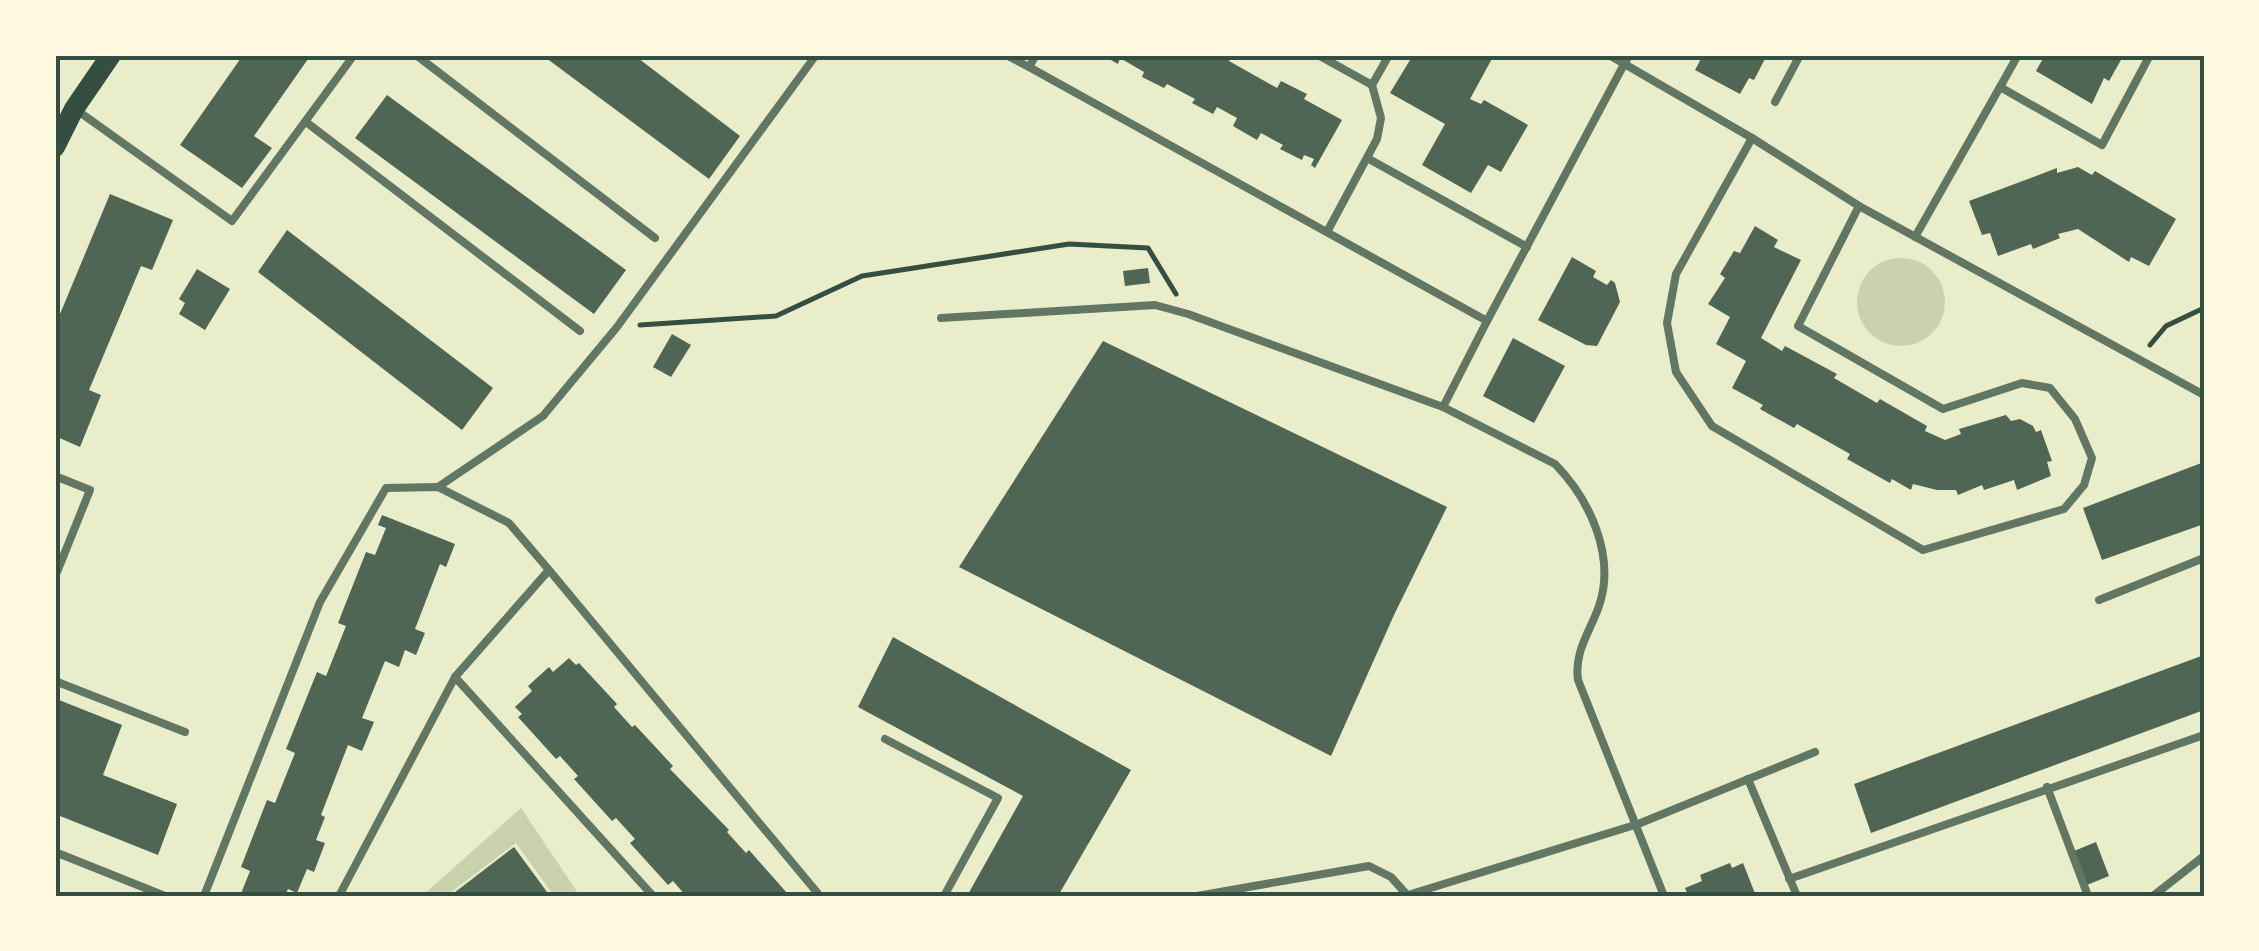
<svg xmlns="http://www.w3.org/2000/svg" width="2259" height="951" viewBox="0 0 2259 951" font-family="'Golos Text',sans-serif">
	<rect width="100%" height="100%" fill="#e9edc9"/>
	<g fill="#cad2ad">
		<circle cx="1901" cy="302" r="44"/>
		<polygon points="521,808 580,896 554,896 516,843 446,896 422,896"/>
	</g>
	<g fill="#4f6655">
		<polygon points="243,55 302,55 308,59 254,136 272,148 242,188 180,145"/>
		<polygon points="542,55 634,55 740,136 709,179"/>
		<polygon points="1102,55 1228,55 1231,57 1229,61 1277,88 1281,81 1307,94 1304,99 1342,120 1315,168 1311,165 1314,159 1304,155 1302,160 1280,149 1283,145 1261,133 1257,140 1233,126 1237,118 1217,107 1213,114 1192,103 1195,99 1167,84 1164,88 1142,77 1144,72 1120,58 1118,64"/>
		<polygon points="1413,55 1426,55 1435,60 1438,55 1494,55 1470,99 1481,104 1484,100 1528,125 1501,172 1488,165 1471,193 1422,165 1445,124 1390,93"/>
		<polygon points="1703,55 1767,55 1754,80 1749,78 1740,94 1695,70"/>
		<polygon points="2045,55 2110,55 2121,60 2109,81 2104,78 2092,104 2036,71"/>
		<polygon points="387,95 626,270 594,314 355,138"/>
		<polygon points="2078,167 2092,175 2095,171 2176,219 2149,266 2131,257 2129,262 2078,229 2058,234 2060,238 2033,249 2031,244 1998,256 1990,233 1982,235 1969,201 2057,168 2057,173"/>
		<polygon points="110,194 173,220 152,270 141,266 89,390 101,395 80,447 55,436 55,326"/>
		<polygon points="1755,226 1778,240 1774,247 1801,260 1761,338 1782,351 1785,346 1837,374 1834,378 1877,403 1880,399 1927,426 1925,431 1945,440 1961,434 1959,429 2006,415 2011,421 2020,419 2033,426 2036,432 2041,430 2052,461 2047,462 2051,476 2017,490 2014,480 1984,490 1982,485 1958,495 1956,490 1937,490 1913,484 1911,490 1892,479 1890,483 1847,459 1850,454 1797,424 1794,428 1760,409 1763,405 1732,388 1746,361 1716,344 1730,317 1708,304 1725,278 1720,274 1734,251 1740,253"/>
		<polygon points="287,230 493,388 462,430 258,272"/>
		<polygon points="1572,257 1596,271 1593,277 1607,285 1611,280 1615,283 1620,302 1597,346 1586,345 1538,320"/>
		<polygon points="1148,268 1150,283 1125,286 1123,271"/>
		<polygon points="197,269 230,289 205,330 179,314 185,303 179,299"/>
		<polygon points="672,334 691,345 671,377 653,367"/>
		<polygon points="1513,338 1565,366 1534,423 1483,396"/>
		<polygon points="1103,341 1447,507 1394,615 1331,756 959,567"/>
		<polygon points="2204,462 2204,524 2102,560 2083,508"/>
		<polygon points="382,515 455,544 446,567 440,564 415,629 425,633 416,655 405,650 399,667 385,661 362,718 374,722 362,751 348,745 321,815 325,817 316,840 325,843 314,872 307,869 297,893 288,889 285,896 240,896 250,871 241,867 267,800 275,803 295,753 286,749 317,672 326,676 346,626 338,623 366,552 375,555 386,528 378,525"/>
		<polygon points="893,637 1131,770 1058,896 967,896 1023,796 858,707"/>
		<polygon points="2204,655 2204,710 1871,833 1854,784"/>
		<polygon points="569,658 576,665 579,663 617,704 614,707 632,727 635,725 673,766 670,769 729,830 727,832 746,853 749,850 787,893 783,896 686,896 673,881 668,885 630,843 635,839 616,818 612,821 574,779 578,776 560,756 556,759 518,717 522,714 515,707 532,691 528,686 549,667 553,672"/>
		<polygon points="59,700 122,725 103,775 177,804 158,855 55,814 55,712"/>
		<polygon points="2096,842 2109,876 2087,885 2074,851"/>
		<polygon points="514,847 550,896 450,896"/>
		<polygon points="1730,863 1732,868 1743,863 1756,896 1688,896 1685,888 1702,881 1700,875"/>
	</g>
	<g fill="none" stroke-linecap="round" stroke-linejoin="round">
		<g stroke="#344e41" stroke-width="5">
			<polyline points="640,325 776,316 862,276 1069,244 1148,248 1176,294"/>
			<polyline points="2150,345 2166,326 2204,308"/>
		</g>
		<g stroke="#617663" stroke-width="8">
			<polyline points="416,55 655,238"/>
			<polyline points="1006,55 1029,67"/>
			<polyline points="1036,55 1029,67 1487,321 1629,55"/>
			<polyline points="1318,55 1372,85 1389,55"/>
			<polyline points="1609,55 1752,138 1859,206 2204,395"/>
			<polyline points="2018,55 2000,87 2102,145 2150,55"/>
			<polyline points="1775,102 1800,55"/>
			<polyline points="78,111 232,221 354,55"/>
			<polyline points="306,122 580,331"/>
			<polyline points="1752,138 1676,274 1667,323 1676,372 1712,426 1923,550 2064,509 2084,485 2092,458 2075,419 2050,388 2022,383 1943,409 1798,326 1859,206"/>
			<polyline points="1369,159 1527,247"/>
			<polyline points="1327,232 1377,139 1381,118 1372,85"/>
			<polyline points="1915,237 2000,87"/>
			<polyline points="941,318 1155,305 1188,314 1443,407 1487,321"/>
			<path d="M1443,407L1555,464C1590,500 1616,556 1599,606C1590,632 1574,651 1578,680L1664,896"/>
			<polyline points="55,476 90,490 55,577"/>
			<polyline points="438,487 543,416 617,327 816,55"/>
			<polyline points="549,570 820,896"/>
			<polyline points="2099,600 2204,558"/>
			<polyline points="455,677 653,896"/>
			<polyline points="55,681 185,732"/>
			<polyline points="885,739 998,798 944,896"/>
			<polyline points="1748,779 1797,896"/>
			<polyline points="2047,787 2088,896"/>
			<polyline points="55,852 165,896"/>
			<polyline points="1789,879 2204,735"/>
			<polyline points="1408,895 1638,824 1815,752"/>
			<polyline points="204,896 320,602 386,488 438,487 509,523 549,570 455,677 339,896"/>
			<polyline points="1197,896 1369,866 1391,877 1408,896"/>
			<polyline points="2153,896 2204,856"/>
		</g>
		<polyline stroke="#344e41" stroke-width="20" points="55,147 74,109 111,55"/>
	</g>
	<rect width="2259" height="951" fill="none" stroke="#fefae0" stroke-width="115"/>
	<rect x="58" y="58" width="2144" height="836" fill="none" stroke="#344e41" stroke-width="4"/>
</svg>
